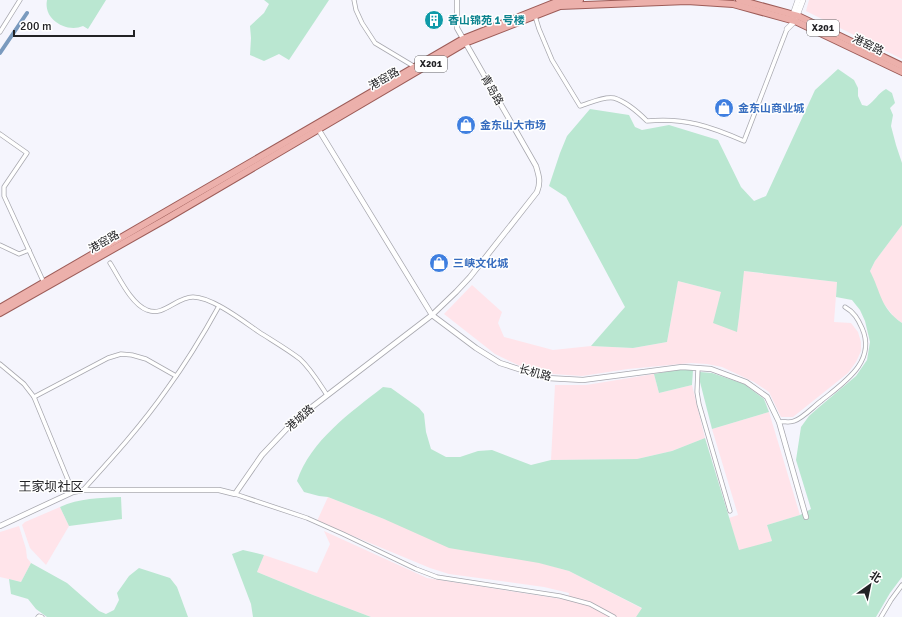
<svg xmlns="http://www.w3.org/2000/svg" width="902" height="617" viewBox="0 0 902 617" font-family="Signika,'Noto Sans SC',sans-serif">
	<rect width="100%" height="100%" fill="#f5f5fd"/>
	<g fill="#ffe4ea">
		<polygon points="809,0 902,0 902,59 806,11"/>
		<polygon points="902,225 902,323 894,317 881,300 870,271 875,261"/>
		<polygon points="743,271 837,282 834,322 851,323 858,332 861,342 861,351 856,362 848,373 793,417 781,417 769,392 754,382 722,367 707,364 691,363 628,369 582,376 553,374 518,365 495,354 444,314 472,285 502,312 498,323 504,337 553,350 591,346 633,348 667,342 678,281 721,292 737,331 739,317"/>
		<polygon points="654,374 659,393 692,385 705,438 672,451 637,459 551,460 555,385 586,385"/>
		<polygon points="769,412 800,515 767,525 772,541 739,551 729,518 738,515 712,429"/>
		<polygon points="328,497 384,519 569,571 643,609 636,617 371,617 313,595 257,572 264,555 317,573 330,544 324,531 427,578 568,600 569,593 544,587 449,574 430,568 317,521"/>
		<polygon points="60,507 69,526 46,565 30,548 22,525 25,522"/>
		<polygon points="19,526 26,549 27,558 31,563 21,582 0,577 0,532"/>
	</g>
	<g fill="#bae7d1">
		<path d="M47,0H106L88,29L83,26C67,33 43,20 47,0Z"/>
		<polygon points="264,0 329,0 289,60 279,54 264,61 250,55 251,38 250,26 264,13 269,4"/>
		<path d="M838,69L854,80L858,88V96L862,105L867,106C875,101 878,93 886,89L892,93L895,103L890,108L893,115L891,126L896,145L902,163V225L875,261L870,271C881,292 880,308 902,323V577L890,593L876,617H636L642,608L569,571L539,563L449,548L384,519L328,497L319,496L304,492L297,481C311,440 350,413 383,387L391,388L419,408L424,414L426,432L431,449L446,457H460L478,451L492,450L531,465L551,460L637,459L672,451L705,438L739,550L772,541L767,525L800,515L811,509L796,460L801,427L809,416L818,408L856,376L867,360L870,342L865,321L860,310L852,300L836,297L837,282L744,271L739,317L737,332L713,323L721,292L678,281L667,342L633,348L591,346L625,307L566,197L549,186L560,153L567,136L590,109L629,115L635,127L642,130L669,125L718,140L741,187L754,201L766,196L815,90Z"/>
		<polygon points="682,369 693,370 692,385 659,393 654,374"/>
		<polygon points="700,372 712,373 744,384 764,399 769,412 712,429 700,382"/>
		<path d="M121,497L122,519L69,526L60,507C79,498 100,498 121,497Z"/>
		<polygon points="243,550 264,555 257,572 313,595 371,617 253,617 251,604 232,554"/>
		<polygon points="31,563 67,583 99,611 106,614 114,610 119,600 117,593 129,576 139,568 170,578 177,587 188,617 47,617 36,609 28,599 11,594 9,579 21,582"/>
	</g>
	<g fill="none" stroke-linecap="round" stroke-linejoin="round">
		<polyline stroke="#7a9abe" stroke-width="4" points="0,53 27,13"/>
		<defs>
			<g id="minor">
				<polyline points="354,0 356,10 362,23 375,43 415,67"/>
				<path d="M535,16L539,29L552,60L580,106C590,103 604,96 614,98C627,102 638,112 647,121C684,117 712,127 744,141L787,29"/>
				<polyline points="0,32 20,0"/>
				<polyline points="0,134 27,153 4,187 4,196 44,283"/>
				<polyline points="0,245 19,254 29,250"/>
				<path d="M110,263C119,277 131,304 147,310C164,317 176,297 193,297C212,297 243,321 259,332C273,341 287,349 300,359C311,369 319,383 327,395"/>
				<polyline points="0,364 24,384 34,397 73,492"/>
				<polyline points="698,368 697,392 699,404 730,511"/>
				<polyline points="34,397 108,358 121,354 132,355 146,359 176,376"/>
				<path d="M779,422C783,421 790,423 794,421C802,419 814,406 821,401C843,383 877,362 862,328C858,319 854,312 845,307"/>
				<path d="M83,490C112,458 142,425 167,389C186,363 203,335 219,306"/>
				<polyline points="235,494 307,518 343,534 416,569 437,577 560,596 590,604 614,617"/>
				<polyline points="38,617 39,616 42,617"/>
				<polyline points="881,617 891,600 902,585"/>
			</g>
			<g id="tertiary">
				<polyline points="317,127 432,315 476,348 500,363 547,378 583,380 682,367 711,369 746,382 767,397 779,422 806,517"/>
				<path d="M0,526L73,492L83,490H219L235,494L262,455L295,420L432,315L456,292L470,277L537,192C541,182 539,176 536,166L457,28V0"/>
			</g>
			<g id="secondary">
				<polyline points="792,17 798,0"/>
				<polyline points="787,29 795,21 803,0"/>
			</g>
			<g id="primary">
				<polyline points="739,0 798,16 902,66"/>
				<polyline points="0,308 463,39 559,1 580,0"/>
				<polyline points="0,313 166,219 465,43 560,6 687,1 733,4 795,21 902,72"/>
			</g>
		</defs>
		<use href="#minor" stroke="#a8a8af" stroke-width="5"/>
		<use href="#tertiary" stroke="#a8a8af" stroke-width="6"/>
		<use href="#secondary" stroke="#a8a8af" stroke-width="6"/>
		<use href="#primary" stroke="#9d5c58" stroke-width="8"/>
		<use href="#minor" stroke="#fff" stroke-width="3.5"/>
		<use href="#tertiary" stroke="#fff" stroke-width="4.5"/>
		<use href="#secondary" stroke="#fff" stroke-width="5"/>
		<use href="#primary" stroke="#ecb0ab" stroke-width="6"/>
	</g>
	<defs>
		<symbol id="building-disc" viewBox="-11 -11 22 22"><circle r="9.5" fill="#0f9aa8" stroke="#fff"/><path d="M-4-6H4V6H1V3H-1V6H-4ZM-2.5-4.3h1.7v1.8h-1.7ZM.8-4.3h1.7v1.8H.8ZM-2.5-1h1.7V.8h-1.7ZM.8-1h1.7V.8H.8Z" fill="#fff"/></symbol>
		<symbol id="shop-disc" viewBox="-11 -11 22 22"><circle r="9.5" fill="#3f7fe0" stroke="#fff"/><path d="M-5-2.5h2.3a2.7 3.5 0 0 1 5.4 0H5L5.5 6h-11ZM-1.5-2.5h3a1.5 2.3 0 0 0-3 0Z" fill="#fff"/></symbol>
	</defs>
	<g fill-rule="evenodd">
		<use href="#building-disc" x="423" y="9" width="22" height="22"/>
		<use href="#shop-disc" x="713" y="97" width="22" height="22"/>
		<use href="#shop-disc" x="455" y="114" width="22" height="22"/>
		<use href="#shop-disc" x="428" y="252" width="22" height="22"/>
	</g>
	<g text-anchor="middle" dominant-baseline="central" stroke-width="3" stroke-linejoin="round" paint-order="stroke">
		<g fill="#fff" stroke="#646466" stroke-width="1">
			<rect x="807" y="20" width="32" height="16" rx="3"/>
			<rect x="415" y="56" width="32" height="16" rx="3"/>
		</g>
		<g font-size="10" font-weight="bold" fill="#222225">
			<text x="823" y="28">X201</text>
			<text x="431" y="64">X201</text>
		</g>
		<g font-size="11" font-weight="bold" fill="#0d838f" stroke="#fff" text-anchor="start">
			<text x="448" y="20">香山锦苑 1 号楼</text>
		</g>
		<g font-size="11" fill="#222225" stroke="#fff">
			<text transform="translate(868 45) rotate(26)">港窑路</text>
			<text transform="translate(384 79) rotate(-30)">港窑路</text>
			<text transform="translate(492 90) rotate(60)">青岛路</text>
			<text transform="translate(104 242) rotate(-30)">港窑路</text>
			<text transform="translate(535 373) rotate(15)">长机路</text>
			<text transform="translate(300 418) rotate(-41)">港城路</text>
		</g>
		<g font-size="11" font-weight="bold" fill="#366cbe" stroke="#fff" text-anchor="start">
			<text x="738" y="108">金东山商业城</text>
			<text x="480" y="125">金东山大市场</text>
			<text x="453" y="263">三峡文化城</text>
		</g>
		<g font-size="13" fill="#222225" stroke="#fff">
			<text x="51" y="487">王家坝社区</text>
		</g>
	</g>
	<g transform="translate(870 585) rotate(33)" stroke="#ffffff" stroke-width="3" paint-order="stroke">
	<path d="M0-3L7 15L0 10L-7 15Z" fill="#222225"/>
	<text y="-6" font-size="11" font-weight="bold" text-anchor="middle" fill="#222225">北</text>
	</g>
	<path d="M14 30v6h120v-6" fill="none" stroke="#222225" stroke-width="2"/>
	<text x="20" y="30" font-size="12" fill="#222225" stroke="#ffffff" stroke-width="3" paint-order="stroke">200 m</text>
</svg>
